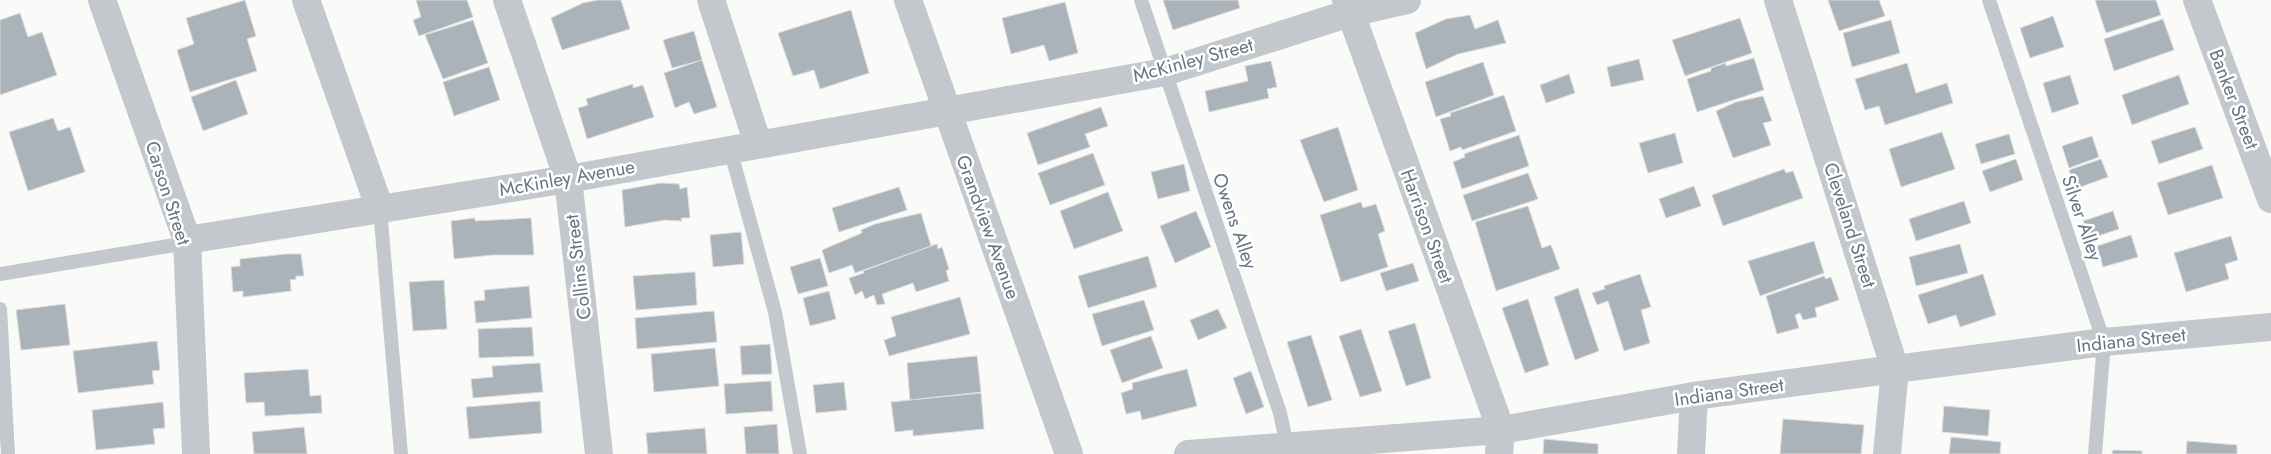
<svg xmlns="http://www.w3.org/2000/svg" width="2271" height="454" viewBox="0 0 2271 454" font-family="Jost,sans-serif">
	<rect width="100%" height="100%" fill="#fafaf8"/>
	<g fill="#aab3b9" stroke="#dcdcda">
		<polygon points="245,0 256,36 247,39 257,71 190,92 177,50 194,44 186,18"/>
		<polygon points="416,0 467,0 473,17 419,36 413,20 421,17"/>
		<polygon points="598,0 621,0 630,29 562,50 551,18 583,3"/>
		<polygon points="1163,0 1238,0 1240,8 1173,30"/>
		<polygon points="1828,0 1879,0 1885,16 1839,31"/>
		<polygon points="2095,0 2156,0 2161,15 2106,33"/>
		<polygon points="1065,2 1078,53 1049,61 1044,45 1011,54 1002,18"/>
		<polygon points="851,10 869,73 820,89 814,70 793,76 778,33"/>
		<polygon points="20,13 28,37 42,32 57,75 0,95 0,20"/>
		<polygon points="1470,15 1475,29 1498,20 1506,43 1458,54 1426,69 1415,33 1446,19"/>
		<polygon points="2053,16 2064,47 2030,58 2020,28"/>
		<polygon points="1740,18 1752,53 1685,76 1672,40"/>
		<polygon points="2163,19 2174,50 2114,71 2104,39"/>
		<polygon points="473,20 488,63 443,79 425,35"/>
		<polygon points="1891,20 1900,53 1852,67 1843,33"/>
		<polygon points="694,31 702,60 672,68 663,40"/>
		<polygon points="1754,58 1764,90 1697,112 1687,79 1711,71 1711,68 1726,63 1726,66"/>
		<polygon points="1639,59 1644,80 1611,87 1607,67"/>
		<polygon points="702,60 717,107 694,114 689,102 675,108 664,73"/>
		<polygon points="1271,61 1277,87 1267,89 1269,98 1209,112 1205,91 1248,81 1245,66"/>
		<polygon points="1483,62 1494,95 1436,117 1425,82"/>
		<polygon points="1907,63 1916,93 1947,83 1953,103 1885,125 1879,106 1865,110 1855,79"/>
		<polygon points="489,67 500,100 454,116 443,82"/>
		<polygon points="1569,74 1575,93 1546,103 1540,85"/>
		<polygon points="2070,75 2079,104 2052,113 2043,83"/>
		<polygon points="2179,75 2189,104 2132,125 2122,95"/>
		<polygon points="236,80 248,114 203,131 191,97"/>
		<polygon points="633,84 633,88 643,85 654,117 587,139 578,108 588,105 586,99"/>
		<polygon points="1504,95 1516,131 1462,150 1461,147 1450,151 1440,119 1451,116 1450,113"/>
		<polygon points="1763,96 1772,121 1763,123 1771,145 1733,158 1716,111 1736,102"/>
		<polygon points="1101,107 1108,126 1085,134 1090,147 1038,165 1027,133"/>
		<polygon points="53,118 58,131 70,127 85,172 28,191 9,132"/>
		<polygon points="1338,127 1358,190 1324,202 1300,140"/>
		<polygon points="2195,127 2203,149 2159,164 2151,141"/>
		<polygon points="1942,132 1955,169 1901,187 1889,149"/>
		<polygon points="1675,133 1683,163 1648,173 1639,143"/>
		<polygon points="2009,134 2015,154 1981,164 1975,144"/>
		<polygon points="1519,135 1529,166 1462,189 1453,162 1465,157 1464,154"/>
		<polygon points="2092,136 2099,157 2069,168 2062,146"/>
		<polygon points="1093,153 1105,185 1050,205 1038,173"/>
		<polygon points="2016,159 2023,180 1990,192 1982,171"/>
		<polygon points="2101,159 2108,177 2075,189 2069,170"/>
		<polygon points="1184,164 1190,191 1158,199 1151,172"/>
		<polygon points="2212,165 2223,198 2168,215 2157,183"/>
		<polygon points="1784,169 1786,173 1793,171 1803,198 1723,226 1712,195"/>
		<polygon points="1528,173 1538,199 1472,221 1463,195"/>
		<polygon points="661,183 679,184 680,189 687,187 690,218 681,218 682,221 665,220 625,227 622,190"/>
		<polygon points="1694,186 1701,206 1666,218 1659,199"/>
		<polygon points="899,187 907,210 839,232 832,208"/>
		<polygon points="1108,192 1123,231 1074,249 1060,211"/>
		<polygon points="1964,201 1971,223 1916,241 1909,219"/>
		<polygon points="1361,202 1363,208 1376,204 1385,231 1378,234 1388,267 1341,282 1320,215"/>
		<polygon points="1528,206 1542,248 1551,245 1560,269 1496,291 1475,222"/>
		<polygon points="1196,211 1211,247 1175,263 1160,226"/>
		<polygon points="2113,211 2119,229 2089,239 2083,221"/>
		<polygon points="921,213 931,246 855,273 852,265 829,273 822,250 862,233 861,230 875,224"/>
		<polygon points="475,218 475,221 531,218 534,255 492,255 454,259 451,221"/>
		<polygon points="741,232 744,264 713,267 710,235"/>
		<polygon points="2131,235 2138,257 2103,267 2097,246"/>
		<polygon points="2231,236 2238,260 2225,264 2229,279 2186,292 2174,253"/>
		<polygon points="1814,241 1824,273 1760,296 1748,261"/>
		<polygon points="937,244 938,249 942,247 949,269 946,271 949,281 916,292 913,283 882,294 885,304 877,305 874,295 865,299 862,291 855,295 849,278 864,273 863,271"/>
		<polygon points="1960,244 1968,273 1916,286 1909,257"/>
		<polygon points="286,254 301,254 304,276 296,276 296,279 290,280 291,291 243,297 243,291 233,292 231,267 240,266 240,259"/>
		<polygon points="1148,256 1157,287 1088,308 1078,276"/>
		<polygon points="820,258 828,286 798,294 790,267"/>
		<polygon points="1413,263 1419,281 1386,291 1380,273"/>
		<polygon points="695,272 697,305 636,310 633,276"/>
		<polygon points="1640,274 1651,307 1641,310 1650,343 1624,351 1608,301 1597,305 1592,293 1605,289 1604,286"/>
		<polygon points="1983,274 1996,315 1960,327 1956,315 1928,324 1918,295"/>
		<polygon points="1824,276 1826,279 1831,277 1839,300 1815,308 1817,317 1803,320 1800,313 1795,315 1799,328 1777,334 1766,296"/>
		<polygon points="444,280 447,329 413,331 409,282"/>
		<polygon points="529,286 532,318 476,323 474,301 485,300 484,290"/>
		<polygon points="1578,288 1599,351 1575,360 1554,297"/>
		<polygon points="829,291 836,319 810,326 803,298"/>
		<polygon points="960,297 970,334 889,356 884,340 896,336 891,317"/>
		<polygon points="1528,299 1549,365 1525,373 1502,308"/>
		<polygon points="1144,300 1154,330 1102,346 1092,314"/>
		<polygon points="65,304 70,345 21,350 16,310"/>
		<polygon points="1218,309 1227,328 1198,340 1190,320"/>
		<polygon points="714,311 717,342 637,349 635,318"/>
		<polygon points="1415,323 1431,378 1406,386 1388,331"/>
		<polygon points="532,327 534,356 479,358 478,329"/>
		<polygon points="1361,329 1382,391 1360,397 1339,336"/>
		<polygon points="1311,335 1332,400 1308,407 1287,342"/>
		<polygon points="1151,336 1163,368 1122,383 1110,350"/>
		<polygon points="157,341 160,370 152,371 154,384 78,393 73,351"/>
		<polygon points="770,344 772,374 742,375 740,346"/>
		<polygon points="715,348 719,386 654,392 651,354"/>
		<polygon points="977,356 981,392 910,400 907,363"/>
		<polygon points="540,363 543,392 473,398 471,379 493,377 492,366"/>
		<polygon points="308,369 310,396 321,395 322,413 265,416 264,402 246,403 244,373"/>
		<polygon points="1187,369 1197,406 1142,420 1140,411 1126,414 1121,393 1133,389 1132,383"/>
		<polygon points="1251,371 1264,407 1246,414 1233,378"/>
		<polygon points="771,381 773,411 726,414 724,384"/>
		<polygon points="844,382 847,410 816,413 813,385"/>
		<polygon points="981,393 984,429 913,436 913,430 895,432 891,402"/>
		<polygon points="540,401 542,433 469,439 466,407"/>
		<polygon points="163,402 165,428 153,429 155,444 96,450 92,410"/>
		<polygon points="1944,406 1990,410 1988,436 1942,432"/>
		<polygon points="1783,419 1864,425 1861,454 1780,454"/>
		<polygon points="777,424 779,454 746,454 744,427"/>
		<polygon points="304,427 307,454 254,454 252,432"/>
		<polygon points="705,428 707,454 648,454 646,433"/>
		<polygon points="1951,437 2001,442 2000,454 1949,454"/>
		<polygon points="1544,439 1598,444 1598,454 1543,454"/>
		<polygon points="2187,441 2237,445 2237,454 2186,454"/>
		<polygon points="2113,450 2142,451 2142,454 2112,454"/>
	</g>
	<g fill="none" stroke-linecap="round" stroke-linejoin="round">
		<g stroke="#c3c8cc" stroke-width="14">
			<polyline points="1141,0 1280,413 1288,450"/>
			<polyline points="1989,0 2104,342 2095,454"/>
			<polyline points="730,149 775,312 800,454"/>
			<polyline points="380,209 401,454"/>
			<polyline points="0,274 187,243"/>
			<polyline points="0,309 8,454"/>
		</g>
		<g stroke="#c3c8cc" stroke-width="28">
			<polyline points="102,0 187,240 196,454"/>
			<polyline points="306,0 380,209"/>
			<polyline points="507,0 568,179 599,454"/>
			<polyline points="711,0 758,144"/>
			<polyline points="908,0 1069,454"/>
			<polyline points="1346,0 1501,430 1499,454"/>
			<polyline points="1778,0 1895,369 1887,454"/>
			<polyline points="2197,0 2271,199"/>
			<polyline points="187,240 568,179 1165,72 1350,13 1407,0"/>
			<polyline points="1188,454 1501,430 1694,396 1895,369 2104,342 2271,327"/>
			<polyline points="1691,454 1694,396"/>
		</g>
	</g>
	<g text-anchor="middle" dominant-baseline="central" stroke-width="5" stroke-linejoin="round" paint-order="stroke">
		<g font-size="19" fill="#657683" stroke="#fff">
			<text transform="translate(1193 60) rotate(-15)">McKinley Street</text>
			<text transform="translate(2234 99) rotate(69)">Banker Street</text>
			<text transform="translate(567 178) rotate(-10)">McKinley Avenue</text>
			<text transform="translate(168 193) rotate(72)">Carson Street</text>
			<text transform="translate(2082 218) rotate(71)">Silver Alley</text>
			<text transform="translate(1235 221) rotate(71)">Owens Alley</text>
			<text transform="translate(1850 225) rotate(72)">Cleveland Street</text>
			<text transform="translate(1427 226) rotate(70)">Harrison Street</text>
			<text transform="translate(988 227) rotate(70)">Grandview Avenue</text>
			<text transform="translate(578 267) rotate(-97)">Collins Street</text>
			<text transform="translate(2131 340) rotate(-6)">Indiana Street</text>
			<text transform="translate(1729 392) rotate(-8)">Indiana Street</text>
		</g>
	</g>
</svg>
